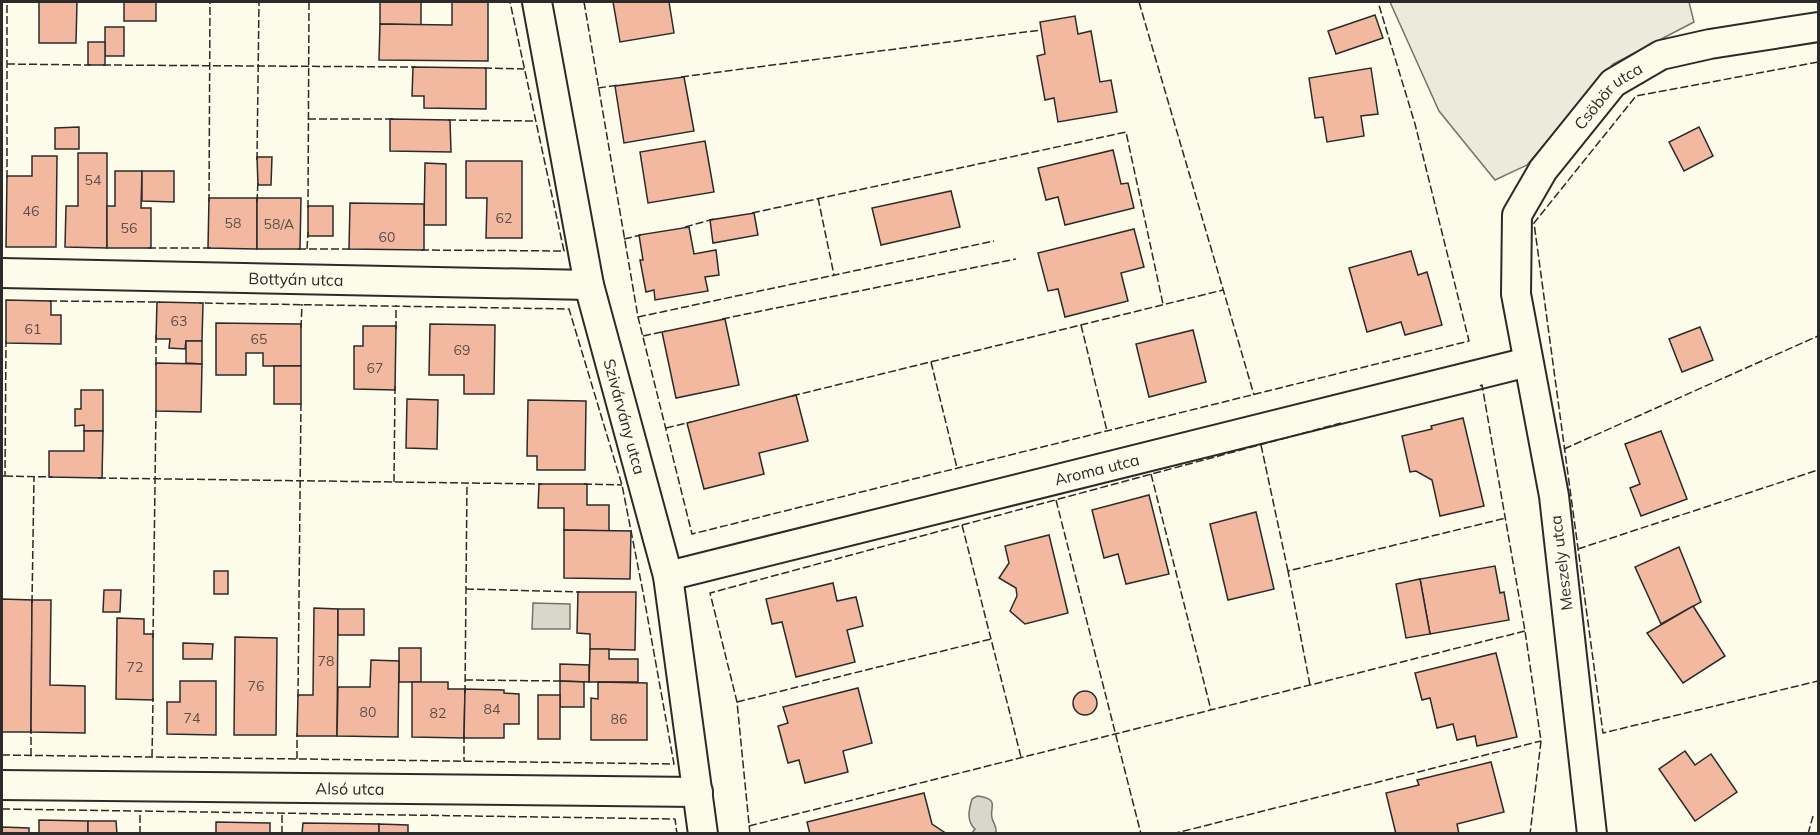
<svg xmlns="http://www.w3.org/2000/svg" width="1820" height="835" viewBox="0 0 1820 835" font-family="Mulish,sans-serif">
	<rect width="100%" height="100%" fill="#fdfbea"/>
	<polygon fill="#ecebdb" stroke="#74746e" stroke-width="1.5" points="1390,2 1689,2 1694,22 1613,64 1527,165 1495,180 1439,111"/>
	<g fill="#d8d7c9" stroke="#74746e" stroke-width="1.5">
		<polygon points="533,603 570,604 570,629 532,629"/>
		<path d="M977,796C1001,799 989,807 992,818C994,825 997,826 996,833H972L975,829C966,821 969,809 972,799Z"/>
	</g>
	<g fill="#f2b8a0" stroke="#2b2b2b" stroke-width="1.5">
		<polygon points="39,2 77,2 76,43 39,43"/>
		<rect x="124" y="2" width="32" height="19"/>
		<polygon points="380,2 421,2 421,25 380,24"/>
		<polygon points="452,2 488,2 488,61 379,60 380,24 452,25"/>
		<polygon points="613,2 669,2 674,33 620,42"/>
		<polygon points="1375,15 1383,38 1336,54 1328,31"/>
		<polygon points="1075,16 1078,34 1091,31 1100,82 1111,80 1117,112 1058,122 1054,98 1045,100 1037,56 1045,54 1040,22"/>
		<rect x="105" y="27" width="19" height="29"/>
		<rect x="88" y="42" width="17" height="23"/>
		<polygon points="413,67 486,68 486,109 424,108 424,96 412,96"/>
		<polygon points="1371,68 1378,114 1361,116 1364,136 1327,142 1323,117 1315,118 1309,78"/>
		<polygon points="684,77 694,131 624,143 615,86"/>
		<polygon points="390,119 450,120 451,152 390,151"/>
		<polygon points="79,127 79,149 55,149 55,128"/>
		<polygon points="1699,127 1713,156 1684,171 1669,142"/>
		<polygon points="705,141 714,192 648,203 640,152"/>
		<polygon points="1113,150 1121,184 1128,183 1134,208 1065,225 1058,197 1046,200 1038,168"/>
		<polygon points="78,153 107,153 107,248 65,247 66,206 78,206"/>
		<polygon points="32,156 57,156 56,247 6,247 7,176 32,176"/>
		<polygon points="257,157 272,157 271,185 258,185"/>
		<polygon points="466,161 522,161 522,238 486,238 487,198 466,198"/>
		<polygon points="425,163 446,164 446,225 424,225"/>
		<polygon points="115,171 142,171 141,208 151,208 151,248 107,248 107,206 115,206"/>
		<polygon points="142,171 174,171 174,202 142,201"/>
		<polygon points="951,191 960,227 881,245 872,208"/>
		<polygon points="209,198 257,198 257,249 208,248"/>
		<polygon points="257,198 301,198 300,249 257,249"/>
		<polygon points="350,203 424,204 424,250 349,249"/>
		<rect x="308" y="206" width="25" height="30"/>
		<polygon points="754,213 758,235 713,243 710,220"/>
		<polygon points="689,227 694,254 716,250 719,275 705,277 708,291 655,300 654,290 646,292 640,260 643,260 639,235"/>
		<polygon points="1134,229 1144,267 1121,273 1128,301 1065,317 1058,289 1048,291 1038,253"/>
		<polygon points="1411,251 1418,275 1427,272 1442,325 1405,335 1401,322 1367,332 1349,268"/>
		<polygon points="6,300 51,301 51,315 61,315 61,344 6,343"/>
		<polygon points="157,302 203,303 202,341 186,341 185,349 169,348 170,339 156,339"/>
		<polygon points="725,319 739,385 676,398 662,332"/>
		<polygon points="216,323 301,324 301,366 263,366 263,353 246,353 246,375 216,375"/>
		<polygon points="430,324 495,325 494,394 464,394 464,375 429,375"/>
		<polygon points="363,326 396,326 395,390 354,389 354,346 363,346"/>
		<polygon points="1700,327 1713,360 1682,372 1669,339"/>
		<polygon points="1193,330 1206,382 1149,397 1136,344"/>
		<polygon points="186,341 202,341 202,364 186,363"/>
		<polygon points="156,363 202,364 201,412 156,411"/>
		<rect x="274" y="366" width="27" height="38"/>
		<polygon points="81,390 103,390 103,431 84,431 84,425 75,426 75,409 81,409"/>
		<polygon points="796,395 808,441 759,453 764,474 704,489 687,423"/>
		<polygon points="407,399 438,400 437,449 406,448"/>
		<polygon points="528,400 586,401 585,470 537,470 537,456 527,456"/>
		<polygon points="1463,418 1484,506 1440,516 1432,480 1416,471 1410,472 1402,436 1432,429 1431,426"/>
		<polygon points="84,431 103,431 102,478 49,477 49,451 84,451"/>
		<polygon points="1661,431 1687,499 1641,516 1630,488 1640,484 1625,444"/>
		<polygon points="539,484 587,484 587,505 609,505 609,531 564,530 564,508 538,508"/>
		<polygon points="1149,495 1169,574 1126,584 1118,554 1104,558 1092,510"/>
		<polygon points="1256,512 1274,589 1228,600 1210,524"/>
		<polygon points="564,530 631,531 630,579 564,578"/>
		<polygon points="1049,535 1068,613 1025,624 1010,611 1017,596 1016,588 999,578 1009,563 1005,546"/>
		<polygon points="1679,547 1701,602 1661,624 1635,567"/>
		<polygon points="1495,566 1500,593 1504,592 1509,620 1430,634 1420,579"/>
		<rect x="214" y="571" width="14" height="23"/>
		<polygon points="1420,579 1430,634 1406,638 1396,584"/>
		<polygon points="833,583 837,601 856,597 863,626 847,630 855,662 796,677 782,622 772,624 766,599"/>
		<polygon points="104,590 121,590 120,612 103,612"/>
		<polygon points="578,592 636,592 635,650 590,649 590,634 577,633"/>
		<polygon points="2,599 32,600 31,732 2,732"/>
		<polygon points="32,600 51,600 50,685 85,686 85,733 31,732"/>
		<polygon points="1693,606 1725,656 1683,683 1647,633"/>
		<polygon points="314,608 338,609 337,736 297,736 298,695 313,695"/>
		<rect x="338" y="609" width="26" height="26"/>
		<polygon points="117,618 144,619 144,634 153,634 153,700 116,699"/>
		<polygon points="235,637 277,638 276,735 234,735"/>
		<polygon points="183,643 213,644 212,659 183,659"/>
		<rect x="399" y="648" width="22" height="34"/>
		<polygon points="590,649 609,649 609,659 638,659 638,682 589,682"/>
		<polygon points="1496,653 1517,737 1477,746 1475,736 1457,740 1453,724 1437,728 1430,698 1422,700 1415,673"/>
		<polygon points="371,660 399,661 398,737 337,736 338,687 370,687"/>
		<polygon points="560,664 589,665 589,682 560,681"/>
		<polygon points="180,681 216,681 216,735 167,734 167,702 180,702"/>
		<polygon points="560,681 584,682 584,707 560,707"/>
		<polygon points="412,682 448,682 448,689 465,689 464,738 412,737"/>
		<polygon points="598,682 647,683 647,740 591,740 591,698 598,699"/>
		<polygon points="858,688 872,743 843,751 848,772 805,783 799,760 788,763 778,726 788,723 783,707"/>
		<polygon points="465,689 504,690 504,693 519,694 519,724 504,724 504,738 464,738"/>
		<circle cx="1085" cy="703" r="12"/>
		<rect x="538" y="695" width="22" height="44"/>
		<polygon points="1685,751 1695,765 1711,754 1737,792 1695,821 1659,769"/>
		<polygon points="1491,762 1504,812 1457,824 1459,834 1396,834 1386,793 1419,785 1417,780"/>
		<polygon points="924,793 932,824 947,834 810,834 807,822"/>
		<polygon points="39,820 88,821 88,834 39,834"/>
		<polygon points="88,821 116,821 117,834 88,834"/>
		<polygon points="216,822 270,823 270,834 216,834"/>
		<polygon points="303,823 379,824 379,834 302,834"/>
		<polygon points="379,824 408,825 408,834 379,834"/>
		<polygon points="2,827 29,828 29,834 2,834"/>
	</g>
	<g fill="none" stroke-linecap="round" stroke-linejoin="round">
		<defs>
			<g id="street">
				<path id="s1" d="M537,2L589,285L668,576L703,834"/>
				<path id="s2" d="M2,273L589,285"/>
				<path id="s3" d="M668,576L1528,362"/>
				<path id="s4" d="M2,785L698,792"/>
				<path id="s5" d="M1592,834L1554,496L1516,294L1517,215L1543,170L1613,83L1661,55L1710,44L1818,27"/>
			</g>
		</defs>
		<use href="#street" stroke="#2b2b2b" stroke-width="32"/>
		<use href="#street" stroke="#fdfbea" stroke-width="28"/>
		<g stroke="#2b2b2b" stroke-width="1.5" stroke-dasharray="8 3" stroke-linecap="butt">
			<polyline points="584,2 638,317 692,534 1469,341 1415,124 1378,2"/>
			<polyline points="1139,2 1254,395"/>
			<polyline points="1818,62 1636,96 1534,223 1603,733 1818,681"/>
			<polyline points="7,64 91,65"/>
			<polyline points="103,65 415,67"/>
			<polyline points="484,68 524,69"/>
			<polyline points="681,77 1041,30"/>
			<polyline points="598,88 619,85"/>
			<polyline points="308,119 394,119"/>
			<polyline points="448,120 535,121"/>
			<polyline points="257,160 259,2"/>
			<polyline points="7,178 7,2"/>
			<polyline points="818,198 834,275"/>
			<polyline points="209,202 210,2"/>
			<polyline points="257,202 258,181"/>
			<polyline points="308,208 309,2"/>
			<polyline points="752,213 1126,132 1163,304"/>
			<polyline points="685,227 714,219"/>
			<polyline points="624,239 641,235"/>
			<polyline points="148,248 211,248"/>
			<polyline points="298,249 352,249"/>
			<polyline points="307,249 308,232"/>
			<polyline points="421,250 564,251 510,2"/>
			<polyline points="49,301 160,302"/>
			<polyline points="638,317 994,241"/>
			<polyline points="722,319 1016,259"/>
			<polyline points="1081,325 1107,431"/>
			<polyline points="301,328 302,304"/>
			<polyline points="396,329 396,305"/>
			<polyline points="643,336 666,331"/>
			<polyline points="931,362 957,468"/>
			<polyline points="156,365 156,335"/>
			<polyline points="1480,386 1482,385 1525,631 1541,741 1530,834"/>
			<polyline points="792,396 1223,290"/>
			<polyline points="666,428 691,422"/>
			<polyline points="1261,445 1288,571"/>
			<polyline points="1564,449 1818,336"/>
			<polyline points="1151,474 1211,710"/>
			<polyline points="2,476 5,476 6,341"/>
			<polyline points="5,476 53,477"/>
			<polyline points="98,478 542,484"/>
			<polyline points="394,482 395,386"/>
			<polyline points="584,484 622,485"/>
			<polyline points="1056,500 1141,834"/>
			<polyline points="962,525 1021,757"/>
			<polyline points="1578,549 1818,470"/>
			<polyline points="466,589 580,592"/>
			<polyline points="32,603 34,477"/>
			<polyline points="153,638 156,407"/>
			<polyline points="465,680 564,681"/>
			<polyline points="1310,685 1288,571 1506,518"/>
			<polyline points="465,693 467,483"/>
			<polyline points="298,697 301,400"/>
			<polyline points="737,702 991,639"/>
			<polyline points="464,735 464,761"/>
			<polyline points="2,755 674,764 643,592 622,485 569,309 199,303"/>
			<polyline points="31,756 31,729"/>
			<polyline points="152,757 153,698"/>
			<polyline points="297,759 297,733"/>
			<polyline points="2,809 675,819 677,834"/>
			<polyline points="749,826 1525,631"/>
			<polyline points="140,834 140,811"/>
			<polyline points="282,834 282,813"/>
			<polyline points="750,834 737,702 710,593 1341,423"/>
			<polyline points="1172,834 1541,741"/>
			<polyline points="1808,834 1813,816"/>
		</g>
	</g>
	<g text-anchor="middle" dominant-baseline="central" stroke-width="4.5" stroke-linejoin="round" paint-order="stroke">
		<g font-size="14" fill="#5d4e48">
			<text x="93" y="180">54</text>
			<text x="31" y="211">46</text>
			<text x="504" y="218">62</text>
			<text x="233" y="223">58</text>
			<text x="279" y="224">58/A</text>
			<text x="129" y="228">56</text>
			<text x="387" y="237">60</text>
			<text x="179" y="321">63</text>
			<text x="33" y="329">61</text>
			<text x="259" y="339">65</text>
			<text x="462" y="350">69</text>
			<text x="375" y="368">67</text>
			<text x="326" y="661">78</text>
			<text x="135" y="667">72</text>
			<text x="256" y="686">76</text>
			<text x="492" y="709">84</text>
			<text x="368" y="712">80</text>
			<text x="438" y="713">82</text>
			<text x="192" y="718">74</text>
			<text x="619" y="719">86</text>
		</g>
		<g font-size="16" fill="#2b2b2b" stroke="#fdfbea">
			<text stroke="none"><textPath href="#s5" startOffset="776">Csöbör utca</textPath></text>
			<text stroke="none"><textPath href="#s2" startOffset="294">Bottyán utca</textPath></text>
			<text stroke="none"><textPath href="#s1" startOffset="424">Szivárvány utca</textPath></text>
			<text stroke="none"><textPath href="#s3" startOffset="442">Aroma utca</textPath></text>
			<text transform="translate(1561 563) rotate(-97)">Meszely utca</text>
			<text stroke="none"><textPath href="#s4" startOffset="348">Alsó utca</textPath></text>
		</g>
	</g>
	<rect width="1820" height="835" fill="none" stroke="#2b2b2b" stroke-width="6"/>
</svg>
